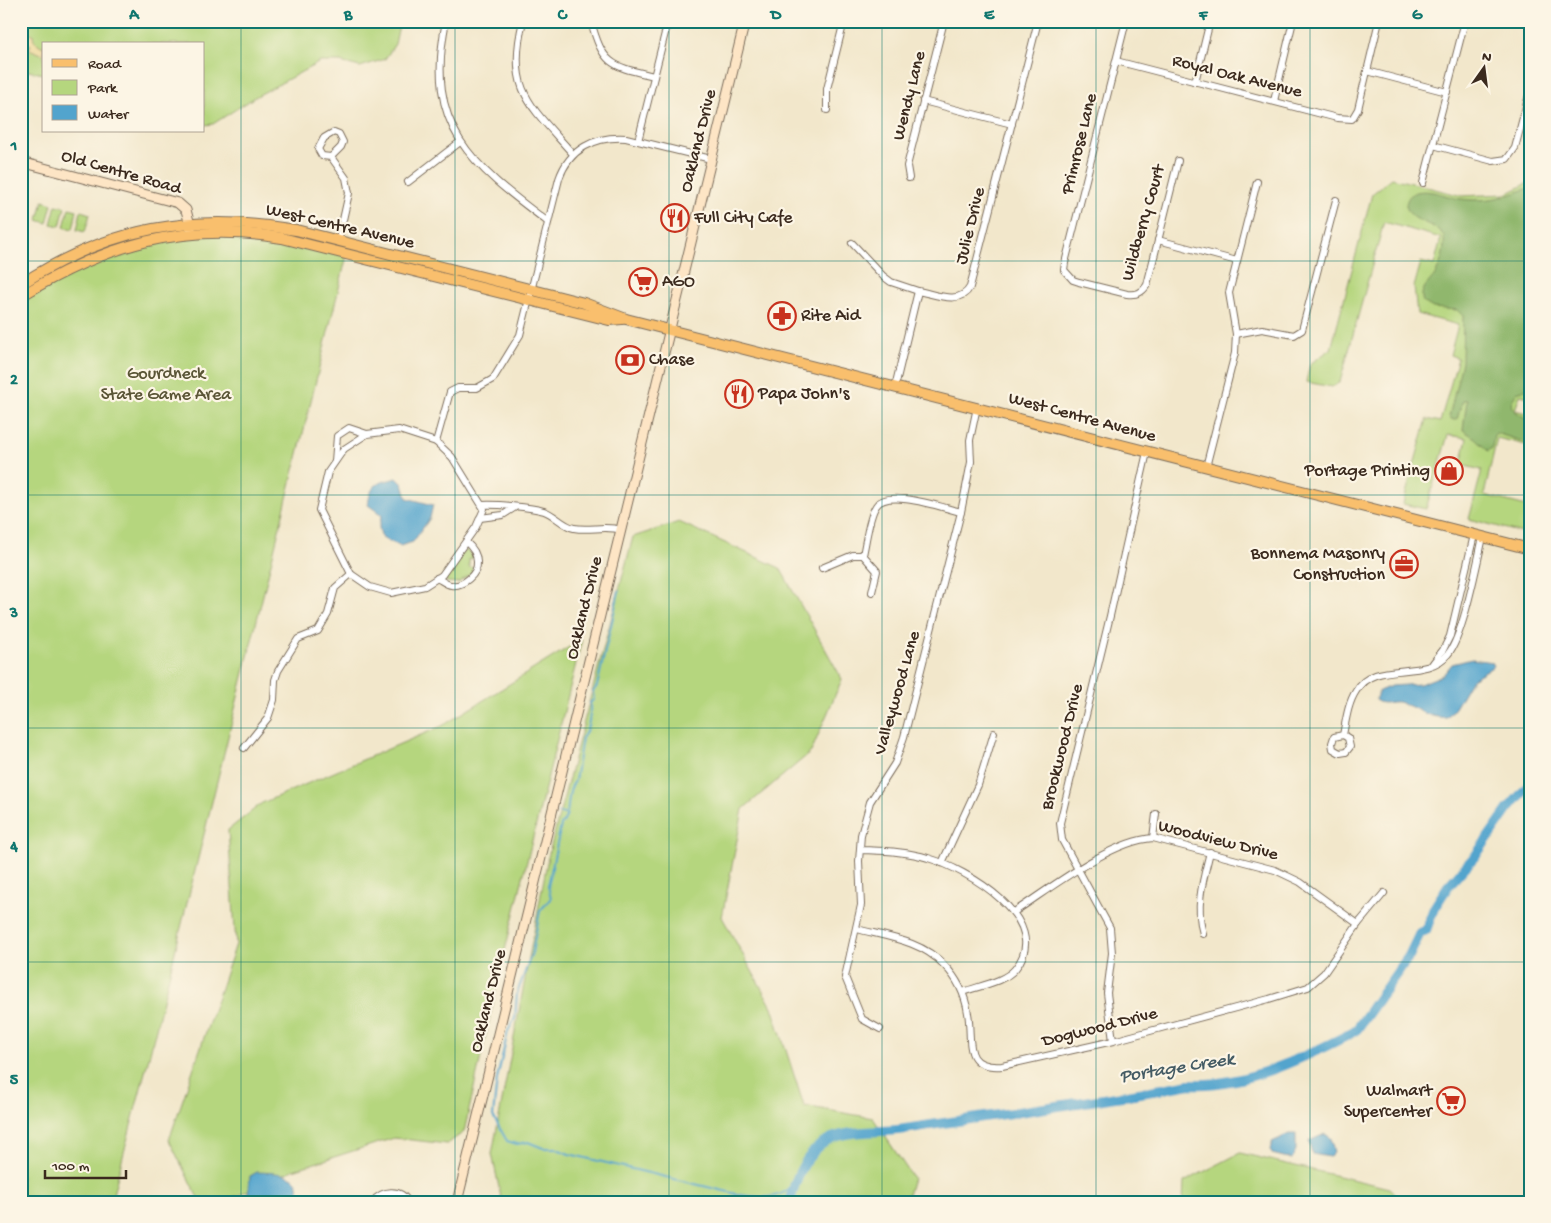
<svg xmlns="http://www.w3.org/2000/svg" width="1551" height="1223" viewBox="0 0 1551 1223" font-family="'Gochi Hand',sans-serif">
	<rect width="100%" height="100%" fill="#fcf5e5"/>
	<filter id="ink" filterUnits="userSpaceOnUse"><feTurbulence type="fractalNoise" baseFrequency=".02" numOctaves="2"/><feDisplacementMap in="SourceGraphic" scale="10" xChannelSelector="R" yChannelSelector="G"/><feConvolveMatrix kernelMatrix="1 2 1 2 8 2 1 2 1" color-interpolation-filters="sRGB"/></filter>
	<filter id="wash" filterUnits="userSpaceOnUse"><feTurbulence type="fractalNoise" baseFrequency=".0096" numOctaves="4" result="noise"/><feDisplacementMap in="SourceGraphic" scale="20" xChannelSelector="R" yChannelSelector="G"/><feGaussianBlur stdDeviation="1.12" result="paint"/><feColorMatrix in="noise" values="0 0 0 0 0 0 0 0 0 0 0 0 0 0 0 0 0 1.4 0 .05"/><feComposite in="paint" operator="in"/></filter>
	<g filter="url(#wash)">
		<rect width="100%" height="100%" fill="#f2e7cb"/>
		<g fill="#b5d67e" stroke="#78804e">
			<polygon points="21,21 400,21 395,44 385,59 360,67 340,62 320,62 255,97 213,124 204,125 204,44 44,44 44,74 28,71 21,66"/>
			<polygon points="1392,178 1462,196 1506,194 1530,182 1530,397 1520,395 1515,410 1530,414 1530,446 1497,438 1484,495 1530,507 1530,535 1469,519 1482,470 1461,465 1467,438 1448,435 1426,509 1403,504 1427,419 1440,422 1458,358 1450,355 1458,325 1417,314 1414,287 1421,262 1434,265 1441,238 1384,222 1340,382 1332,387 1306,382 1310,364 1331,349 1372,194"/>
			<polygon points="43,201 52,204 47,223 38,220"/>
			<polygon points="56,205 65,207 60,226 51,224"/>
			<polygon points="69,208 77,210 73,229 64,227"/>
			<polygon points="81,211 90,214 85,232 77,230"/>
			<polygon points="242,231 348,251 150,1053 111,1202 21,1202 21,296 122,244"/>
			<polygon points="679,522 780,568 842,679 811,752 743,809 722,917 772,1007 804,1106 873,1118 913,1178 906,1202 502,1202 492,1154 548,857 633,537"/>
			<polygon points="467,549 474,558 469,559 469,567 474,568 472,573 458,583 447,582 443,576"/>
			<polygon points="582,639 506,946 464,1132 447,1144 394,1138 293,1170 223,1202 200,1202 169,1140 236,944 228,830 262,803 442,726"/>
			<polygon points="1240,1153 1389,1188 1404,1202 1183,1202 1184,1182"/>
		</g>
		<path fill="#90b76d" stroke="#667046" d="M1530,187V389L1519,391C1501,410 1519,411 1530,422V444L1496,433L1494,435L1492,448L1488,451L1475,438L1463,430L1467,400H1463L1457,419L1453,420L1449,417L1462,362L1463,316L1457,310L1433,308L1423,302C1418,288 1432,282 1437,271C1442,261 1445,248 1444,236C1434,221 1410,224 1406,205C1407,199 1410,193 1417,192C1429,189 1444,195 1455,198C1482,203 1505,198 1530,187Z"/>
		<polygon fill="#eeda9e" stroke="#94825e" points="30,33 33,34 34,41 44,48 44,55 29,49 31,45 25,42"/>
		<g fill="#52a4cd" stroke="#466776">
			<path d="M397,478L403,484L407,498L433,505L430,518L413,542L400,546L382,538L379,528L382,515L368,505C371,483 377,483 397,478Z"/>
			<path d="M1472,659L1492,662L1494,666L1472,679L1455,708L1447,717C1429,720 1415,706 1398,702C1390,701 1383,706 1375,700L1379,691L1391,686L1420,684L1443,675L1452,664Z"/>
			<polygon points="1289,1134 1296,1134 1296,1150 1292,1159 1272,1154 1270,1150 1272,1142"/>
			<polygon points="1325,1134 1331,1138 1334,1153 1330,1157 1312,1154 1309,1141"/>
			<path d="M257,1172C271,1173 303,1171 298,1193L279,1197L274,1202H247L250,1176Z"/>
		</g>
		<g fill="none" stroke-linecap="round" stroke-linejoin="round">
			<g stroke="#52a4cd" stroke-width="2">
				<path d="M619,591L597,686L593,692L594,699L590,703C591,713 589,730 582,738L575,781C565,792 572,814 561,825L548,886L551,898L540,911L532,953L517,993L515,1018L508,1031L497,1079L493,1116L507,1141L517,1144L528,1142L543,1148H555L569,1154L741,1195C762,1198 775,1200 793,1187"/>
				<polyline points="558,813 565,814"/>
			</g>
			<path stroke="#52a4cd" stroke-width="10" d="M790,1202C795,1178 805,1155 826,1141C845,1129 882,1133 905,1129C1000,1114 1096,1102 1190,1084C1244,1087 1301,1059 1348,1035L1357,1029L1409,956L1420,933L1426,930L1434,908L1448,886L1476,855L1508,809L1530,784"/>
		</g>
	</g>
	<g filter="url(#ink)">
		<g fill="none" stroke-linecap="round" stroke-linejoin="round">
			<defs>
				<g id="street">
					<path d="M446,21C424,128 471,164 548,222"/>
					<path d="M523,21C506,90 530,105 573,154"/>
					<path d="M591,21C603,66 612,66 654,76"/>
					<path d="M1126,21L1065,263L1064,270L1073,280L1079,282L1127,294C1137,295 1142,293 1147,285L1178,161"/>
					<polyline points="1116,61 1337,118 1352,119 1358,109 1379,21"/>
					<polyline points="1367,71 1447,92"/>
					<polyline points="1195,82 1210,21"/>
					<polyline points="923,101 1012,124"/>
					<polyline points="1274,101 1293,21"/>
					<polyline points="827,110 827,89 844,21"/>
					<polyline points="638,141 668,21"/>
					<polyline points="1433,145 1493,161 1507,159 1515,148 1530,91"/>
					<polyline points="331,157 322,156 318,149 324,138 334,132 339,134 343,142 341,147 331,157 346,178 349,193 338,242"/>
					<polyline points="909,178 907,166 944,21"/>
					<polyline points="408,182 460,142"/>
					<polyline points="1423,183 1465,21"/>
					<polyline points="1158,240 1237,261"/>
					<polyline points="852,243 883,276 891,282 918,291"/>
					<polyline points="1236,334 1262,329 1294,335 1302,330 1336,200"/>
					<path d="M895,387L918,291C935,294 960,306 970,287L1038,21"/>
					<polygon points="399,430 436,442 452,457 484,509 476,527 442,575 425,586 391,593 370,587 351,574 319,510 328,472 344,449 367,434"/>
					<path d="M436,442L450,392L458,388H477L493,379L520,335L559,179C569,149 595,136 626,138L711,159"/>
					<polyline points="335,461 337,436 349,428 367,434"/>
					<polyline points="1206,467 1235,353 1236,334 1229,293 1257,182"/>
					<path d="M482,505C495,504 531,507 544,511C554,514 563,526 574,528C590,531 606,525 621,530"/>
					<polyline points="480,518 503,515 514,508"/>
					<path d="M863,555C866,542 869,516 876,506C887,488 943,508 961,512"/>
					<polyline points="863,555 877,571 872,592"/>
					<polyline points="822,568 853,555 863,555"/>
					<path d="M437,578C441,580 447,585 451,585C463,587 478,574 477,562C477,553 472,547 466,542"/>
					<polyline points="1433,663 1443,650 1450,636 1474,535"/>
					<path d="M1343,735L1334,737L1332,743L1333,749L1340,753L1346,752L1350,747L1348,738L1343,735C1346,720 1348,703 1356,691C1374,658 1425,682 1448,654C1463,637 1477,563 1483,537"/>
					<polyline points="244,748 268,718 274,700 275,680 278,671 298,639 318,631 328,614 335,588 351,574"/>
					<polyline points="1153,838 1156,814"/>
					<path d="M860,850C882,851 906,851 928,858C966,869 1055,920 1015,969C1004,982 979,986 963,992"/>
					<polyline points="942,863 978,785 994,733"/>
					<path d="M1014,912C1051,888 1110,841 1153,838L1275,870L1300,882L1358,924"/>
					<path d="M857,929C888,937 922,941 944,965C957,978 965,994 968,1013C973,1040 961,1069 1002,1066L1113,1041L1269,999L1308,987L1324,973L1358,924L1384,893"/>
					<path d="M1203,934C1195,906 1203,880 1210,852"/>
					<polyline points="880,1029 862,1019 845,977 861,905 859,861 861,835 870,802 895,763 904,737 961,512 971,462 970,440 977,407"/>
					<polyline points="1113,1041 1107,993 1112,953 1110,928 1062,840 1060,823 1110,616 1147,452"/>
					<path d="M373,1202C381,1190 401,1188 408,1202"/>
				</g>
				<g id="secondary">
					<polyline points="21,162 178,203 186,210 191,229"/>
					<polyline points="457,1202 745,21"/>
				</g>
				<g id="primary">
					<path d="M21,284C110,227 193,212 296,230L584,303L626,319L1530,549"/>
					<path d="M21,296C104,245 184,221 282,238L609,320L622,319"/>
				</g>
			</defs>
			<use href="#street" stroke="#7b6c5b" stroke-width="8"/>
			<use href="#secondary" stroke="#7b6c5b" stroke-width="11"/>
			<use href="#primary" stroke="#7b6c5b" stroke-width="12"/>
			<use href="#street" stroke="#fff" stroke-width="6"/>
			<use href="#secondary" stroke="#fde5c5" stroke-width="9"/>
			<use href="#primary" stroke="#f9bf6d" stroke-width="10"/>
		</g>
	</g>
	<path fill="none" stroke="#0f766e" stroke-width="1" stroke-opacity="0.55" d="M241,21V1202M455,21V1202M669,21V1202M882,21V1202M1096,21V1202M1310,21V1202M21,261H1530M21,495H1530M21,728H1530M21,962H1530"/>
	<defs>
		<symbol id="restaurant-ring" viewBox="-11 -11 22 22"><circle r="9.5" fill="#fcf5e5" stroke="#c8321e" stroke-width="1.5"/><path d="M-5-6h1v4h1v-4h1v4h1v-4h1v5L-1.5 .5V6h-2V.5L-5-1ZM5-6V6H3V1.5H1.5Q1.5-4 5-6Z" fill="#c8321e"/></symbol>
		<symbol id="supermarket-ring" viewBox="-11 -11 22 22"><circle r="9.5" fill="#fcf5e5" stroke="#c8321e" stroke-width="1.5"/><path d="M-6-5.5h2.5l.6 2H6L4.5 2H-2.5L-4.4-4H-6ZM-1.5 3.2a1.3 1.3 0 1 0 .1 0ZM3 3.2a1.3 1.3 0 1 0 .1 0Z" fill="#c8321e"/></symbol>
		<symbol id="pharmacy-ring" viewBox="-11 -11 22 22"><circle r="9.5" fill="#fcf5e5" stroke="#c8321e" stroke-width="1.5"/><path d="M-2-6h4v4h4v4h-4v4h-4v-4h-4v-4h4Z" fill="#c8321e"/></symbol>
		<symbol id="bank-ring" viewBox="-11 -11 22 22"><circle r="9.5" fill="#fcf5e5" stroke="#c8321e" stroke-width="1.5"/><path d="M-6-4H6V4H-6ZM0-2.3a2.3 2.3 0 1 0 0 4.6a2.3 2.3 0 1 0 0-4.6Z" fill="#c8321e"/></symbol>
		<symbol id="shop-ring" viewBox="-11 -11 22 22"><circle r="9.5" fill="#fcf5e5" stroke="#c8321e" stroke-width="1.5"/><path d="M-5-2.5h2.3a2.7 3.5 0 0 1 5.4 0H5L5.5 6h-11ZM-1.5-2.5h3a1.5 2.3 0 0 0-3 0Z" fill="#c8321e"/></symbol>
		<symbol id="office-ring" viewBox="-11 -11 22 22"><circle r="9.5" fill="#fcf5e5" stroke="#c8321e" stroke-width="1.5"/><path d="M-6-3h4V-5.5h4V-3h4V5H-6ZM-1-4.5V-3h2v-1.5ZM-6 0V1H6V0Z" fill="#c8321e"/></symbol>
	</defs>
	<g fill-rule="evenodd">
		<use href="#restaurant-ring" x="659" y="202" width="32" height="32"/>
		<use href="#supermarket-ring" x="627" y="266" width="32" height="32"/>
		<use href="#pharmacy-ring" x="766" y="300" width="32" height="32"/>
		<use href="#bank-ring" x="614" y="344" width="32" height="32"/>
		<use href="#restaurant-ring" x="723" y="378" width="32" height="32"/>
		<use href="#shop-ring" x="1433" y="455" width="32" height="32"/>
		<use href="#office-ring" x="1388" y="548" width="32" height="32"/>
		<use href="#supermarket-ring" x="1435" y="1085" width="32" height="32"/>
	</g>
	<g text-anchor="middle" dominant-baseline="central" stroke-width="4.5" stroke-linejoin="round" paint-order="stroke">
		<g font-size="18" fill="#3b2a1e" stroke="#fcf5e5">
			<text transform="translate(1237 77) rotate(14)">Royal Oak Avenue</text>
			<text transform="translate(910 96) rotate(-76)">Wendy Lane</text>
			<text transform="translate(699 141) rotate(-76)">Oakland Drive</text>
			<text transform="translate(1080 144) rotate(-76)">Primrose Lane</text>
			<text transform="translate(121 173) rotate(16)">Old Centre Road</text>
			<text transform="translate(1144 223) rotate(-74)">Wildberry Court</text>
			<text transform="translate(971 226) rotate(-76)">Julie Drive</text>
			<text transform="translate(340 227) rotate(13)">West Centre Avenue</text>
			<text transform="translate(1082 418) rotate(15)">West Centre Avenue</text>
			<text transform="translate(585 608) rotate(-76)">Oakland Drive</text>
			<text transform="translate(898 693) rotate(-74)">Valleywood Lane</text>
			<text transform="translate(1063 747) rotate(-76)">Brookwood Drive</text>
			<text transform="translate(1218 841) rotate(14)">Woodview Drive</text>
			<text transform="translate(489 1001) rotate(-76)">Oakland Drive</text>
			<text transform="translate(1100 1028) rotate(-14)">Dogwood Drive</text>
		</g>
		<g font-size="18" fill="#3b2a1e" stroke="#fcf5e5" text-anchor="start">
			<text x="694" y="218">Full City Cafe</text>
			<text x="662" y="282">AGO</text>
			<text x="801" y="316">Rite Aid</text>
			<text x="649" y="360">Chase</text>
			<text x="758" y="394">Papa John's</text>
			<text x="1430" y="471" text-anchor="end">Portage Printing</text>
			<text x="1385" y="554" text-anchor="end">Bonnema Masonry<tspan x="1385" dy="21">Construction</tspan></text>
			<text x="1432" y="1091" text-anchor="end">Walmart<tspan x="1432" dy="21">Supercenter</tspan></text>
		</g>
		<g font-size="18" fill="#5a5536" stroke="#fcf5e5">
			<text x="166" y="374">Gourdneck<tspan x="166" dy="21">State Game Area</tspan></text>
		</g>
		<g font-size="19" font-style="italic" fill="#445b64" stroke="#fcf5e5">
			<text transform="translate(1177 1069) rotate(-9)">Portage Creek</text>
		</g>
	</g>
	<rect width="1551" height="1223" fill="none" stroke="#fcf5e5" stroke-width="55"/>
	<rect x="42" y="42" width="162" height="90" fill="#fcf5e5" stroke="#afa495"/>
	<rect x="52" y="59" width="25" height="8" fill="#f9bf6d" stroke="#afa495"/>
	<text x="88" y="68" font-size="15" fill="#3b2a1e">Road</text>
	<rect x="52" y="80" width="25" height="15" fill="#b5d67e" stroke="#afa495"/>
	<text x="88" y="92" font-size="15" fill="#3b2a1e">Park</text>
	<rect x="52" y="105" width="25" height="15" fill="#52a4cd" stroke="#afa495"/>
	<text x="88" y="118" font-size="15" fill="#3b2a1e">Water</text>
	<g transform="translate(1484 68) rotate(14)" stroke="#fcf5e5" stroke-width="4" paint-order="stroke">
	<path d="M0-4L9 19L0 12L-9 19Z" fill="#3b2a1e"/>
	<text y="-8" font-size="14" font-weight="bold" text-anchor="middle" fill="#3b2a1e">N</text>
	</g>
	<path d="M45 1170v8h81v-8" fill="none" stroke="#3b2a1e" stroke-width="2.5"/>
	<text x="52" y="1170" font-size="15" fill="#3b2a1e" stroke="#fcf5e5" stroke-width="4" paint-order="stroke">100 m</text>
	<rect x="28" y="28" width="1496" height="1168" fill="none" stroke="#0f766e" stroke-width="2"/>
	<g font-size="16" text-anchor="middle" font-weight="bold" fill="#0f766e">
		<text x="134" y="19">A</text>
		<text x="348" y="19">B</text>
		<text x="562" y="19">C</text>
		<text x="776" y="19">D</text>
		<text x="989" y="19">E</text>
		<text x="1203" y="19">F</text>
		<text x="1417" y="19">G</text>
		<text x="14" y="150">1</text>
		<text x="14" y="384">2</text>
		<text x="14" y="617">3</text>
		<text x="14" y="851">4</text>
		<text x="14" y="1084">5</text>
	</g>
</svg>
